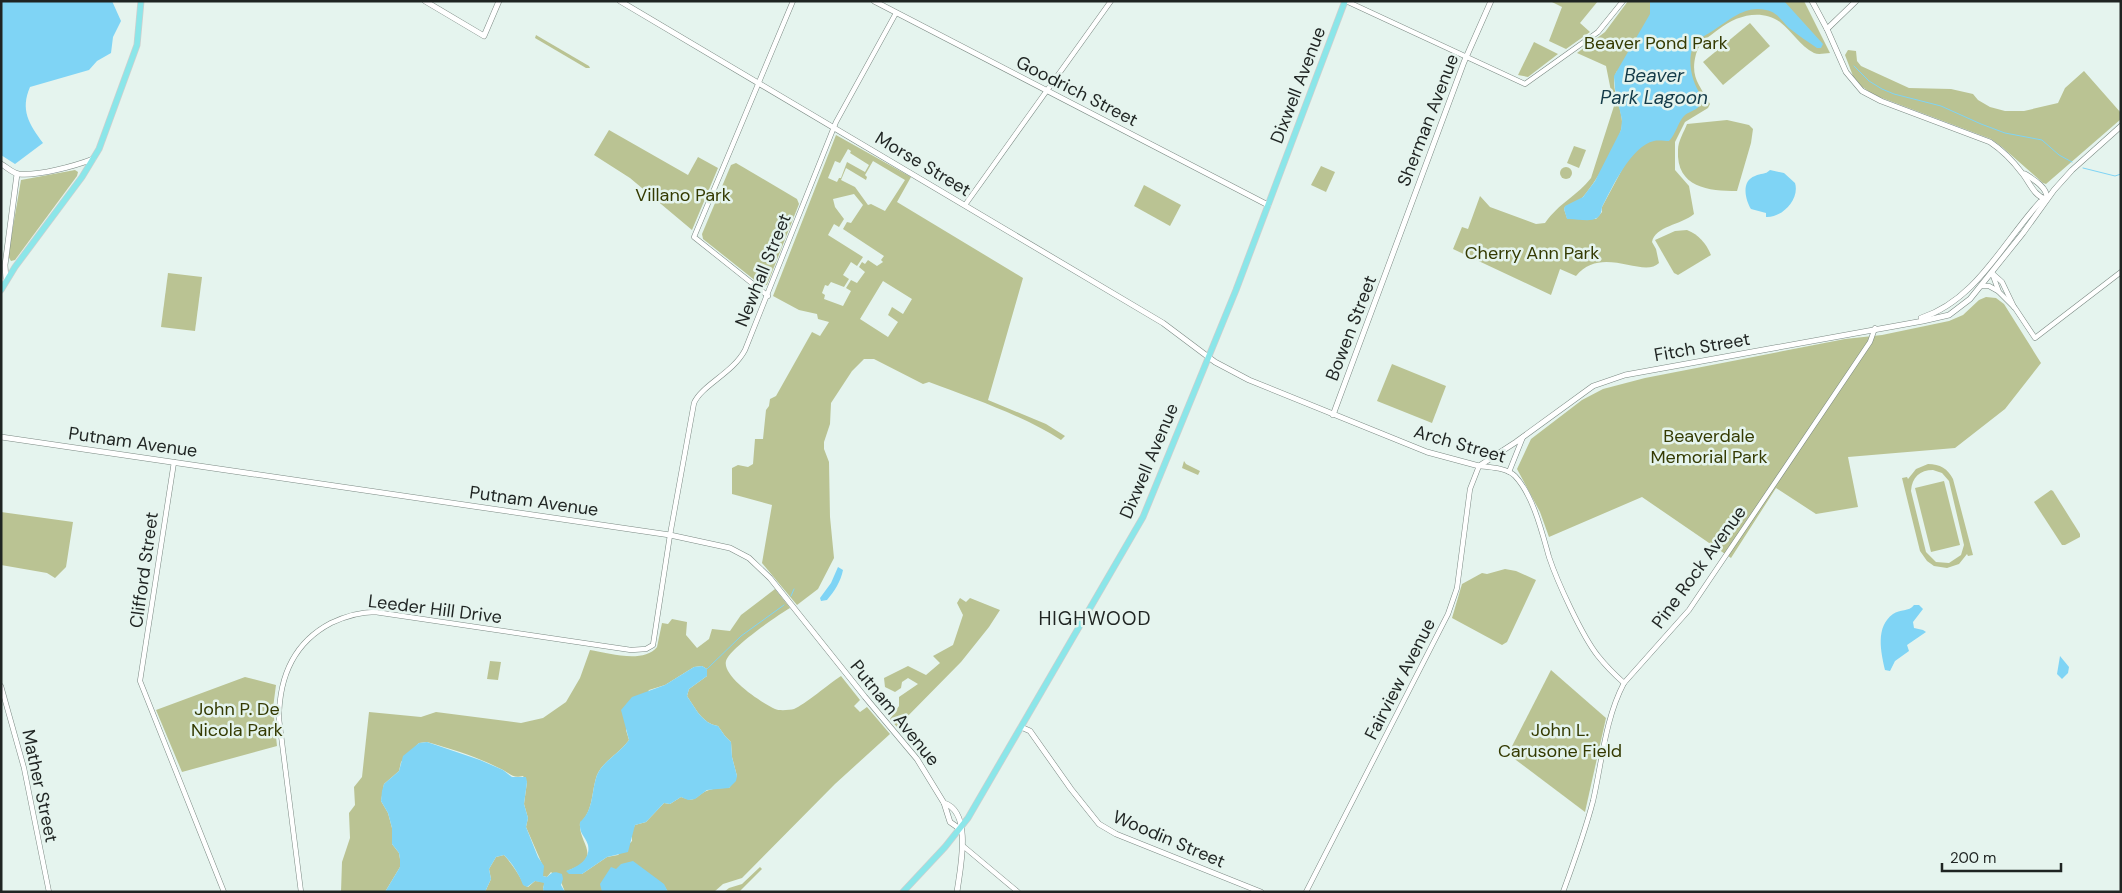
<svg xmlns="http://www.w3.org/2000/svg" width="2122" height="893" viewBox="0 0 2122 893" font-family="'DM Sans',sans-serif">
	<rect width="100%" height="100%" fill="#e5f4ee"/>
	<g fill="#bac393" fill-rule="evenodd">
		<polygon points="1550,1 1598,1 1580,23 1590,32 1566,49 1549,41 1562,7"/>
		<path d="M1628,1H1804L1830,53C1825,53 1819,55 1814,53C1800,46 1792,31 1780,22C1761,8 1735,16 1719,29C1709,37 1700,41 1696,54C1690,77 1699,84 1710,104L1708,108L1685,122L1675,142V170L1689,186L1694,214C1681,225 1655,226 1652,242L1656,249L1659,263C1643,279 1602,244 1576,276L1560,269L1551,295L1453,249L1462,227L1468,229L1480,196L1490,207L1536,224L1545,223C1559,203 1578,195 1591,178L1614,106L1606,66L1577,53L1605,32ZM1617,71L1660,91L1625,164L1602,207V212L1596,219L1567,218L1564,209L1565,207C1571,204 1578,202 1582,198C1593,187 1622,139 1622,124C1623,108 1608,86 1617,71Z"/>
		<polygon points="1750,23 1770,46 1723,85 1703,62"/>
		<polygon points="536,35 589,66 590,68 586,68 535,38"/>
		<polygon points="1534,42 1558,54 1528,77 1518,75"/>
		<polygon points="1848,50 1856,51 1857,61 1861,66 1909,88 1951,89 1973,94 1978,100 1990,107 2005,111 2024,111 2058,103 2065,88 2084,71 2121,113 2121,119 2046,184 2043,183 2002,147 1991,139 1874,95 1861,86 1853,76 1845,55"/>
		<path d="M1727,120L1749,125L1753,129L1751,143L1737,191C1709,191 1676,188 1678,150C1678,141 1684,132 1687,124Z"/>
		<polygon points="609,130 688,175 698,157 718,168 692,230 630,178 594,155"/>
		<path d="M836,135L911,177L897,202L1023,278L988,400L1046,424L1065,436L1061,440C1024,416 972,398 929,382L923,384L874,359H864L852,371L831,403L830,424L824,442V449L829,462L830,517L834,558L818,589L797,605L762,563L772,505L732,494V468L738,465L748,467L753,464L755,439H763L766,410L769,406L770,399L776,396L812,332L820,336L829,322L818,319L817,314L799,310L773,296ZM848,149L851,151L850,153L869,165L865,172L847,162L841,178H839L837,182L828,178L835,161L840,163ZM873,161L905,180L885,211L871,204L868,205L855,187L841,180L846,168L866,180L867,177L865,175ZM854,194L863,205L851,223L847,222L843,229L884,256L881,260L883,262L877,266L868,260L865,264L862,262L859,267L865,272L857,283L851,280L846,288L851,291L843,306L824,299L825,295L822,293L825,285L828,286L831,282L844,287L849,279L843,275L851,262L857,266L863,257L828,235L834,224L839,227L844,219L835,207L833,199ZM883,281L912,299L903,314L892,307L888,315L898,322L888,337L860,319Z"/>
		<polygon points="1574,146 1586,150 1579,168 1567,163"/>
		<polygon points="736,163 797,199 799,204 767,285 762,286 703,239 702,234 731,165"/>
		<polygon points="1321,166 1335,172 1326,192 1311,185"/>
		<circle cx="1566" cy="173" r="6"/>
		<polygon points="75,170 78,172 77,176 15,260 11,261 8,256 21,180"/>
		<polygon points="1144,185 1181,205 1170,226 1134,206"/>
		<path d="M1687,230C1699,235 1706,243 1711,255L1678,275L1674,273L1655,240L1675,231Z"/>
		<polygon points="168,273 202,277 195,331 161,327"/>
		<polygon points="1986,297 1996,298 2004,304 2041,363 2005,409 1955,448 1848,457 1858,507 1816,514 1776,488 1731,558 1642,497 1549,537 1540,512 1517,469 1531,439 1582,400 1603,389 1645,378 1845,339 1882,335 1949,321 1963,315 1979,300"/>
		<polygon points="1392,364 1446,386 1432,423 1377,401"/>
		<polygon points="1184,461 1186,464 1200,471 1198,475 1182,468"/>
		<path d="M1928,464C1940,464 1948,469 1953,479L1973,555L1968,556L1967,554L1959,564L1947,568L1934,566L1927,561L1920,551L1902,478L1907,477L1908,479L1916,469ZM1933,470L1942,473L1949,481L1964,545L1961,555L1949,563L1936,562L1926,552L1911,491C1912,477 1920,470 1933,470Z"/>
		<polygon points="1944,481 1960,545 1931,552 1915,488"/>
		<polygon points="2051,490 2053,491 2080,534 2080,537 2065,545 2062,545 2034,502"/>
		<polygon points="1,512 73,522 66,567 55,578 47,573 1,565"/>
		<polygon points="1505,569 1516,571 1536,580 1507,642 1502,645 1452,618 1462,584 1482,573 1487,574"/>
		<path d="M775,589L790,608C778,615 730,648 726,661C722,677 762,703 775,709C779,711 790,710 794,709C804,705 830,683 841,676L860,700L854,706L860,712L867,707L890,734L835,784L742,878L723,884L714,892H668L663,884L618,868L602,892H565L561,882L551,872L547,877L543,876L542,864L526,827L528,818L524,804L527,782L523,776C513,779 510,773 501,769C478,757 452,749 427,742L419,743L415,747L401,762L399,771L384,784L381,801L388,813L392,828V844L399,853L400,859V867L385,892H341L342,862L350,838L349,813L355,805L354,787L362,777L369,712L421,717L436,712L521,723L543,718L566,702L580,678L590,650C609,653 643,664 657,647L662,623L668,624L672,619L687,622L686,635L697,648L709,639L712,629L730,631L741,615ZM702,666L707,669V676L689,689L687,696C696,709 702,723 718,726L725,736L731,742L732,757L737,776L729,788C723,788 716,788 709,790C696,794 698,804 681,797L670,804L664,803L646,822L635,825L632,831V841L618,855L607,857L582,874L567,871C605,857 578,844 580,823C594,810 591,792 597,775C603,761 620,753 629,740L626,730L649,690L665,685L694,667Z"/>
		<polygon points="960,598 966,602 970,598 1000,610 989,627 961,662 897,727 890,719 899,706 899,697 918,684 908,678 902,682 901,688 895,692 885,687 884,678 908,666 926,675 940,663 933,656 953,645 963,615 957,603"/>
		<polygon points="490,661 501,662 498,680 487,679"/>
		<polygon points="1551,670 1606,718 1585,812 1508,754"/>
		<polygon points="245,677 276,685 273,708 277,746 182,772 156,710"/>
		<path d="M504,855C512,864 519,874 524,885L528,887L535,881L545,882L543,888L544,892H485L491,879L489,869L496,857Z"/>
		<polygon points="760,867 762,869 739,892 724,892 729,888 742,884"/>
	</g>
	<g fill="#7fd4f5">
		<path d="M1,1H112L121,21L113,37L111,53L97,61L89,70L30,87C20,110 29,124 43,143L15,164L1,155Z"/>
		<path d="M1650,1H1784L1823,44L1821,48H1817C1808,42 1798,35 1789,28C1781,20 1777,12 1766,10C1745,5 1730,20 1714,30C1707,35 1697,38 1693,47C1687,61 1692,83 1701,95C1703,111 1692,109 1684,116C1678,122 1676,134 1669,141C1665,141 1658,140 1654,141C1631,146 1612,188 1602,207C1601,227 1580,218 1567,219L1564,209L1565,206L1583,197L1595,181L1621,130L1622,120L1615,89L1614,76L1650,14Z"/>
		<path d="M1770,170L1784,173L1795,183C1800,199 1782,218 1766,217V213L1751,209C1745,199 1741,181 1755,176C1761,173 1765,175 1770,170Z"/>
		<path d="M838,567L843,570C841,581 834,592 827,600L821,601L820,598L831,583Z"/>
		<path d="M1914,605H1919L1923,609L1913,622L1914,628L1923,630L1926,632L1907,645L1909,651L1895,661L1890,671L1885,670C1881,652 1875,627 1893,614C1900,609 1909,612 1914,605Z"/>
		<polygon points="2060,656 2069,667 2068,673 2062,679 2057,674"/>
		<path d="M702,666L707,669V676L689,689L687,696C696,709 702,723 718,726L725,736L731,742L732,757L737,776L736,781L729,788L707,790L695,799L688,800L681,797L670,804L664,803L646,822L635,825L628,852L607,857L582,874H569L566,871C577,867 591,860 588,845C585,835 579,835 580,822C594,810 591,792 597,775C603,761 620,753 629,740L621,710L632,697L665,685L694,667Z"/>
		<path d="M427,742L480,760L503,770L512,777H526L527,782L524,804L528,818L526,827L538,857L544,866L543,876L547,877C552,872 554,871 562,874L563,879L561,885L565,892H544L543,889L544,883L535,881L527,887L523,885C519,874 512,863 504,855L496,857L489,869L491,879L485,892H385L400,867V859L399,853L392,844V828L388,813L381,801L382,791L384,784L399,771L403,756L419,743Z"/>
		<polygon points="633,861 664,884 668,892 602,892 600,884 611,867 616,869 621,864"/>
	</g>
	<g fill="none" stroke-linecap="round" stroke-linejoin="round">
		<g stroke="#7fd4f5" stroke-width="1">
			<polyline points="1854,66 1869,81 1882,89 1894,94 1941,106 1981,124 2005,133 2042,140 2059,155 2072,162"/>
			<polyline points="2083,168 2115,176 2121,174"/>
			<polyline points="791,596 794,589"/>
			<polyline points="707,669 741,636 784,605"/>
		</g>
		<defs>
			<g id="tertiary">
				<polyline points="1346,1 1525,84 1598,32 1623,1"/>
				<polyline points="965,205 1111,1"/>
				<polyline points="1992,273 1999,292 2015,308 2035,338 2121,272"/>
				<polyline points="1992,273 2002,282 2014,307"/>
				<polyline points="1981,286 1989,286 1998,291"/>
				<polyline points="768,296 694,237 793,1"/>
				<polyline points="174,462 140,681 224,892"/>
				<polyline points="1509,472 1523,437"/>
				<polyline points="1,686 24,768 49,892"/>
				<polyline points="963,846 1018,892"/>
				<path d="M301,892L279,719C279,678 293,643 331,623C346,616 359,612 375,612L631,650L646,649L653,645L670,535L694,403C702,385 733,373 745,350L836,122L896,13"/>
				<path d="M1306,892L1448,614L1457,588L1470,489L1479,466C1490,467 1507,468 1515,476C1533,495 1542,532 1549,557C1557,581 1582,636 1598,656C1606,666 1615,675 1624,683"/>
				<path d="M1563,892C1574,862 1585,832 1593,801C1602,762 1605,719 1624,683L1689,610L1870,342L1875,328"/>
			</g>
			<g id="secondary">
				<polyline points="425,1 484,36 499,1"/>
				<polyline points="620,1 1163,323 1215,362 1249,380 1427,452 1479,466 1516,442 1593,386 1625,375 1923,321 1949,315 1970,299 2023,233 2054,190 2072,170 2121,126"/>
				<polyline points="874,1 1268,205"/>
				<path d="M1812,1L1827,29L1846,72L1862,91L1881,101L1990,142C2002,150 2013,161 2022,173C2030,183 2034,196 2046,199"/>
				<polyline points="1827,29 1856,1"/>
				<path d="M1,164C7,167 12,173 19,174C38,176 75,166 93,159"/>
				<path d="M2025,174C2033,179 2047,187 2047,198"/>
				<polyline points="6,280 5,265 17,174"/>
				<path d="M1921,318C1973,301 1999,250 2033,210L2040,202L2046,199"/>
				<polyline points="1333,415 1464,62 1491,1"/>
				<polyline points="1,437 670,535 730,548 749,558 770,578 865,697 917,759 944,803 950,822 960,829"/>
				<polyline points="1021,727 1030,731 1071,789 1099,824 1116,834 1261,892"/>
				<path d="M944,803C973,812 960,869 957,892"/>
			</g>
			<g id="primary">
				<polyline points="1,290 15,267 82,177 99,149 137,45 141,1"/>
				<polyline points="903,892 945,847 968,818 1143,517 1236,290 1345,1"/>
			</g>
		</defs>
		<use href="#tertiary" stroke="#7b8983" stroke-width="5.5"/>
		<use href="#secondary" stroke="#7b8983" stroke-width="6"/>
		<use href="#primary" stroke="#cecfce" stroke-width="7"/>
		<use href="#tertiary" stroke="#fff" stroke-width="4.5"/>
		<use href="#secondary" stroke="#fff" stroke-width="5"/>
		<use href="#primary" stroke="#8be6e9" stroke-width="5.5"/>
	</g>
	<g text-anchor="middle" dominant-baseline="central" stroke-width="5" stroke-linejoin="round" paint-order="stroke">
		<g font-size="18" fill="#343a02" stroke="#e5f4ee">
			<text x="1656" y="43">Beaver Pond Park</text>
			<text x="683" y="195">Villano Park</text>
			<text x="1532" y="253">Cherry Ann Park</text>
			<text x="1709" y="436">Beaverdale<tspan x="1709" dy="21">Memorial Park</tspan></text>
			<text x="237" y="709">John P. De<tspan x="237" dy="21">Nicola Park</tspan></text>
			<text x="1560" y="730">John L.<tspan x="1560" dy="21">Carusone Field</tspan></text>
		</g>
		<g font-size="18" fill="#1f2422" stroke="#e5f4ee">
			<text transform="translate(1298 85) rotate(-69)">Dixwell Avenue</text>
			<text transform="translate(1077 91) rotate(27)">Goodrich Street</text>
			<text transform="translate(1428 120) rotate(-69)">Sherman Avenue</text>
			<text transform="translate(923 164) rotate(31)">Morse Street</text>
			<text transform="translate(763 270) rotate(-68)">Newhall Street</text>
			<text transform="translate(1351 328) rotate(-69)">Bowen Street</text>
			<text transform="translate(1702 347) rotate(-10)">Fitch Street</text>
			<text transform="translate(133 442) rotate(8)">Putnam Avenue</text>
			<text transform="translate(1460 444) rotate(16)">Arch Street</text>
			<text transform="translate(1149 461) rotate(-67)">Dixwell Avenue</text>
			<text transform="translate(534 501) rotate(8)">Putnam Avenue</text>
			<text transform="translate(1699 567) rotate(-54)">Pine Rock Avenue</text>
			<text transform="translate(144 570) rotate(-82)">Clifford Street</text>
			<text transform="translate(435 609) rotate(7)">Leeder Hill Drive</text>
			<text transform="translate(1400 679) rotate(-63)">Fairview Avenue</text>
			<text transform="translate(895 713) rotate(51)">Putnam Avenue</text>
			<text transform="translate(40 786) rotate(78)">Mather Street</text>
			<text transform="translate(1169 839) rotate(23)">Woodin Street</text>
		</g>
		<g font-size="19" font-style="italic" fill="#133a48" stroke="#e5f4ee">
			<text x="1654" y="75">Beaver<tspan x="1654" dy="22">Park Lagoon</tspan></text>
		</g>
		<g font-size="19" letter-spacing="1" fill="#1f2422" stroke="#e5f4ee">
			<text x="1095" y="618">HIGHWOOD</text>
		</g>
	</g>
	<rect width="2122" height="893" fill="none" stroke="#1f2422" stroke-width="5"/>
	<path d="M1942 863v8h119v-8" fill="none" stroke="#1f2422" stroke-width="2.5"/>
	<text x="1950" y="863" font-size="15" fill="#1f2422" stroke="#e5f4ee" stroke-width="4" paint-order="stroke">200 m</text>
</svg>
